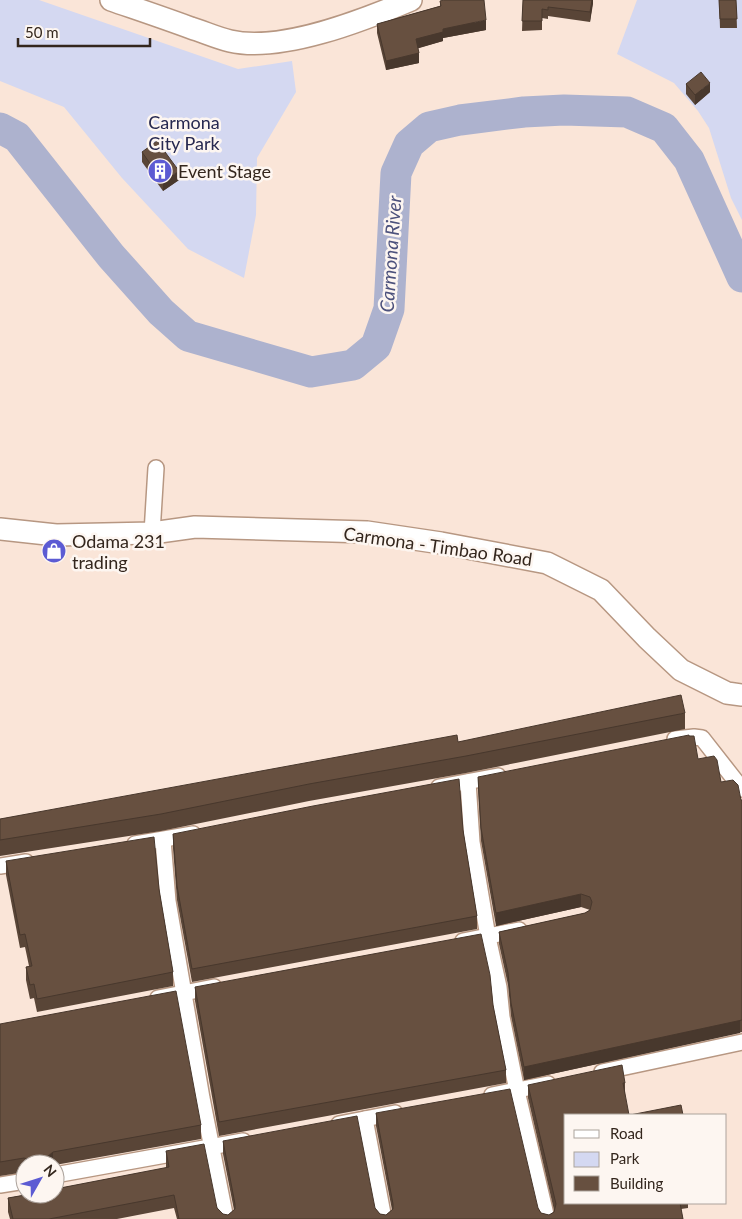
<svg xmlns="http://www.w3.org/2000/svg" width="742" height="1219" viewBox="0 0 742 1219" font-family="Lato,sans-serif">
	<rect width="100%" height="100%" fill="#fae5d8"/>
	<g fill="#d4d8f1">
		<polygon points="0,0 39,0 238,69 292,61 296,92 257,158 256,215 244,278 188,249 122,178 64,107 0,81"/>
		<polygon points="637,0 742,0 742,220 731,198 709,128 698,111 674,83 617,54"/>
	</g>
	<g fill="none" stroke-linecap="round" stroke-linejoin="round">
		<polyline stroke="#adb2ce" stroke-width="31" points="0,128 17,137 111,256 161,312 188,336 311,372 353,365 376,346 389,309 396,173 409,144 429,127 460,120 524,112 564,110 627,112 664,128 689,160 742,277"/>
		<defs>
			<g id="street">
				<polyline points="152,533 156,468"/>
				<polyline points="675,739 694,737 702,738 742,789"/>
				<polyline points="468,782 472,842 488,937 499,987 502,1017 517,1091 547,1219"/>
				<polyline points="439,787 498,776"/>
				<polyline points="163,840 168,901 202,1098 226,1219"/>
				<polyline points="135,844 193,834"/>
				<polyline points="0,866 26,862"/>
				<polyline points="463,941 519,930"/>
				<polyline points="158,998 214,987"/>
				<polyline points="602,1072 742,1042"/>
				<polyline points="492,1095 548,1084"/>
				<polyline points="365,1119 384,1219"/>
				<polyline points="339,1124 395,1113"/>
				<polyline points="55,1175 243,1141"/>
				<polyline points="0,1185 25,1181"/>
			</g>
			<g id="secondary">
				<path d="M111,0C137,9 164,18 191,28C204,32 217,38 230,41C281,53 364,20 411,0"/>
				<polyline points="0,529 56,535 152,533 195,527 367,532 441,543 547,563 601,590 647,638 681,670 727,693 742,695"/>
			</g>
		</defs>
		<use href="#street" stroke="#b79782" stroke-width="18"/>
		<use href="#secondary" stroke="#b79782" stroke-width="24"/>
		<use href="#street" stroke="#fff" stroke-width="15"/>
		<use href="#secondary" stroke="#fff" stroke-width="21"/>
	</g>
	<g fill="#594537">
		<polygon points="523,0 593,0 590,22 548,16 548,19 542,18 542,30 522,31"/>
		<polygon points="719,0 736,0 737,28 720,28"/>
		<polygon points="440,1 486,30 443,38 443,41 418,48 419,63 386,70 377,33 377,24 440,6"/>
		<polygon points="686,84 710,92 695,105 686,94"/>
		<polygon points="142,152 179,180 163,191 142,162"/>
		<polygon points="685,713 685,729 466,773 309,801 161,831 0,856 0,819 458,742"/>
		<polygon points="698,759 721,782 741,800 742,800 742,1032 524,1080 511,1016 508,985 499,944 499,932 585,913 590,910 581,907 496,926 481,841 478,790 478,777"/>
		<polygon points="463,830 477,916 477,929 192,982 177,900 173,848 173,834"/>
		<polygon points="6,861 159,889 173,972 173,986 37,1012 34,998 30,999 26,980 26,967 29,966 25,947 20,948 6,875"/>
		<polygon points="195,987 493,1005 506,1070 506,1083 219,1136 195,1001"/>
		<polygon points="0,1024 201,1125 201,1139 55,1165 55,1164 25,1164 25,1172 0,1176"/>
		<polygon points="625,1083 625,1096 566,1203 688,1203 688,1208 681,1209 683,1219 177,1219 174,1208 117,1219 10,1219 8,1212 8,1198 166,1168 166,1151 223,1214 228,1215 234,1210 223,1154 223,1141 375,1208 380,1214 386,1215 392,1210 376,1126 376,1113 538,1208 541,1213 549,1215 554,1212 554,1210 528,1098 528,1085"/>
	</g>
	<g fill="#48382d">
		<polygon points="592,0 593,0 593,4 590,22 590,12"/>
		<polygon points="486,20 486,30 443,38 443,41 416,49 416,39 443,29"/>
		<polygon points="419,53 419,63 386,70 386,61"/>
		<polygon points="710,83 710,92 695,105 695,95"/>
		<polygon points="179,171 179,180 163,191 163,182"/>
		<polygon points="581,894 581,907 496,926 496,913"/>
		<polygon points="740,1020 740,1033 524,1080 524,1067"/>
		<polygon points="53,1152 53,1164 47,1164 47,1157"/>
	</g>
	<g fill="#675040" stroke="#48382d">
		<polygon points="444,0 484,0 486,20 443,29 443,32 416,39 419,53 386,61 377,24 441,6 440,1"/>
		<polygon points="523,0 592,0 590,12 548,7 548,10 542,9 542,21 522,21"/>
		<polygon points="719,0 736,0 737,19 720,19"/>
		<polygon points="701,72 710,83 695,95 686,84"/>
		<polygon points="157,141 179,171 163,182 142,152"/>
		<polygon points="681,695 685,713 466,756 309,784 161,814 0,840 0,819 457,735 458,742"/>
		<polygon points="689,735 689,736 694,736 698,759 714,756 717,760 721,782 733,780 738,785 741,800 742,800 742,1020 524,1067 511,1003 508,973 499,932 585,913 590,910 592,902 590,897 581,894 496,913 481,828 478,777"/>
		<polygon points="459,779 463,830 477,916 192,969 177,886 173,834 313,806"/>
		<polygon points="154,837 159,889 173,972 37,999 34,984 30,985 26,967 32,966 25,934 20,935 6,861"/>
		<polygon points="481,934 490,975 493,1005 506,1070 219,1122 195,987"/>
		<polygon points="176,991 201,1125 53,1152 47,1157 31,1160 24,1158 0,1162 0,1024"/>
		<polygon points="622,1065 625,1083 623,1083 629,1115 566,1115 566,1203 680,1203 683,1219 179,1219 174,1195 49,1219 13,1219 8,1198 31,1194 55,1194 55,1189 169,1167 166,1151 204,1144 217,1208 223,1214 228,1215 235,1209 235,1204 223,1141 357,1116 375,1208 380,1214 386,1215 393,1209 393,1204 376,1113 510,1089 538,1208 541,1213 549,1215 554,1212 556,1204 528,1085"/>
		<polygon points="681,1105 683,1115 630,1115"/>
	</g>
	<defs>
		<symbol id="building-disc" viewBox="-11 -11 22 22"><circle r="9.5" fill="#5c5bd3" stroke="#fdf6f1"/><path d="M-4-6H4V6H1V3H-1V6H-4ZM-2.5-4.3h1.7v1.8h-1.7ZM.8-4.3h1.7v1.8H.8ZM-2.5-1h1.7V.8h-1.7ZM.8-1h1.7V.8H.8Z" fill="#fff"/></symbol>
		<symbol id="shop-disc" viewBox="-11 -11 22 22"><circle r="9.5" fill="#5c5bd3" stroke="#fdf6f1"/><path d="M-5-2.5h2.3a2.7 3.5 0 0 1 5.4 0H5L5.5 6h-11ZM-1.5-2.5h3a1.5 2.3 0 0 0-3 0Z" fill="#fff"/></symbol>
	</defs>
	<g fill-rule="evenodd">
		<use href="#building-disc" x="146" y="157" width="28" height="28"/>
		<use href="#shop-disc" x="40" y="537" width="28" height="28"/>
	</g>
	<g text-anchor="middle" dominant-baseline="central" stroke-width="5" stroke-linejoin="round" paint-order="stroke">
		<g font-size="18" fill="#262850" stroke="#fdf6f1">
			<text x="184" y="122">Carmona<tspan x="184" dy="21">City Park</tspan></text>
		</g>
		<g font-size="18" fill="#33261d" stroke="#fdf6f1" text-anchor="start">
			<text x="178" y="171">Event Stage</text>
			<text x="72" y="541">Odama 231<tspan x="72" dy="21">trading</tspan></text>
		</g>
		<g font-size="18" fill="#33261d" stroke="#fdf6f1">
			<text transform="translate(438 546) rotate(8)">Carmona - Timbao Road</text>
		</g>
		<g font-size="19" font-style="italic" fill="#4c517c" stroke="#fdf6f1">
			<text transform="translate(390 254) rotate(-86)">Carmona River</text>
		</g>
	</g>
	<rect x="564" y="1114" width="162" height="90" fill="#fdf6f1" stroke="#aca39c"/>
	<rect x="574" y="1130" width="25" height="8" fill="#ffffff" stroke="#aca39c"/>
	<text x="610" y="1139" font-size="15" fill="#33261d">Road</text>
	<rect x="574" y="1152" width="25" height="15" fill="#d4d8f1" stroke="#aca39c"/>
	<text x="610" y="1164" font-size="15" fill="#33261d">Park</text>
	<rect x="574" y="1176" width="25" height="15" fill="#675040" stroke="#aca39c"/>
	<text x="610" y="1189" font-size="15" fill="#33261d">Building</text>
	<g transform="translate(40 1179) rotate(51)"><circle r="24" fill="#fdf6f1" stroke="#aca39c"/>
	<path d="M0-4L9 19L0 12L-9 19Z" fill="#5c5bd3"/>
	<text y="-8" font-size="14" font-weight="bold" text-anchor="middle" fill="#33261d">N</text>
	</g>
	<path d="M18 38v8h132v-8" fill="none" stroke="#33261d" stroke-width="2.5"/>
	<text x="25" y="38" font-size="15" fill="#33261d" stroke="#fdf6f1" stroke-width="4" paint-order="stroke">50 m</text>
</svg>
